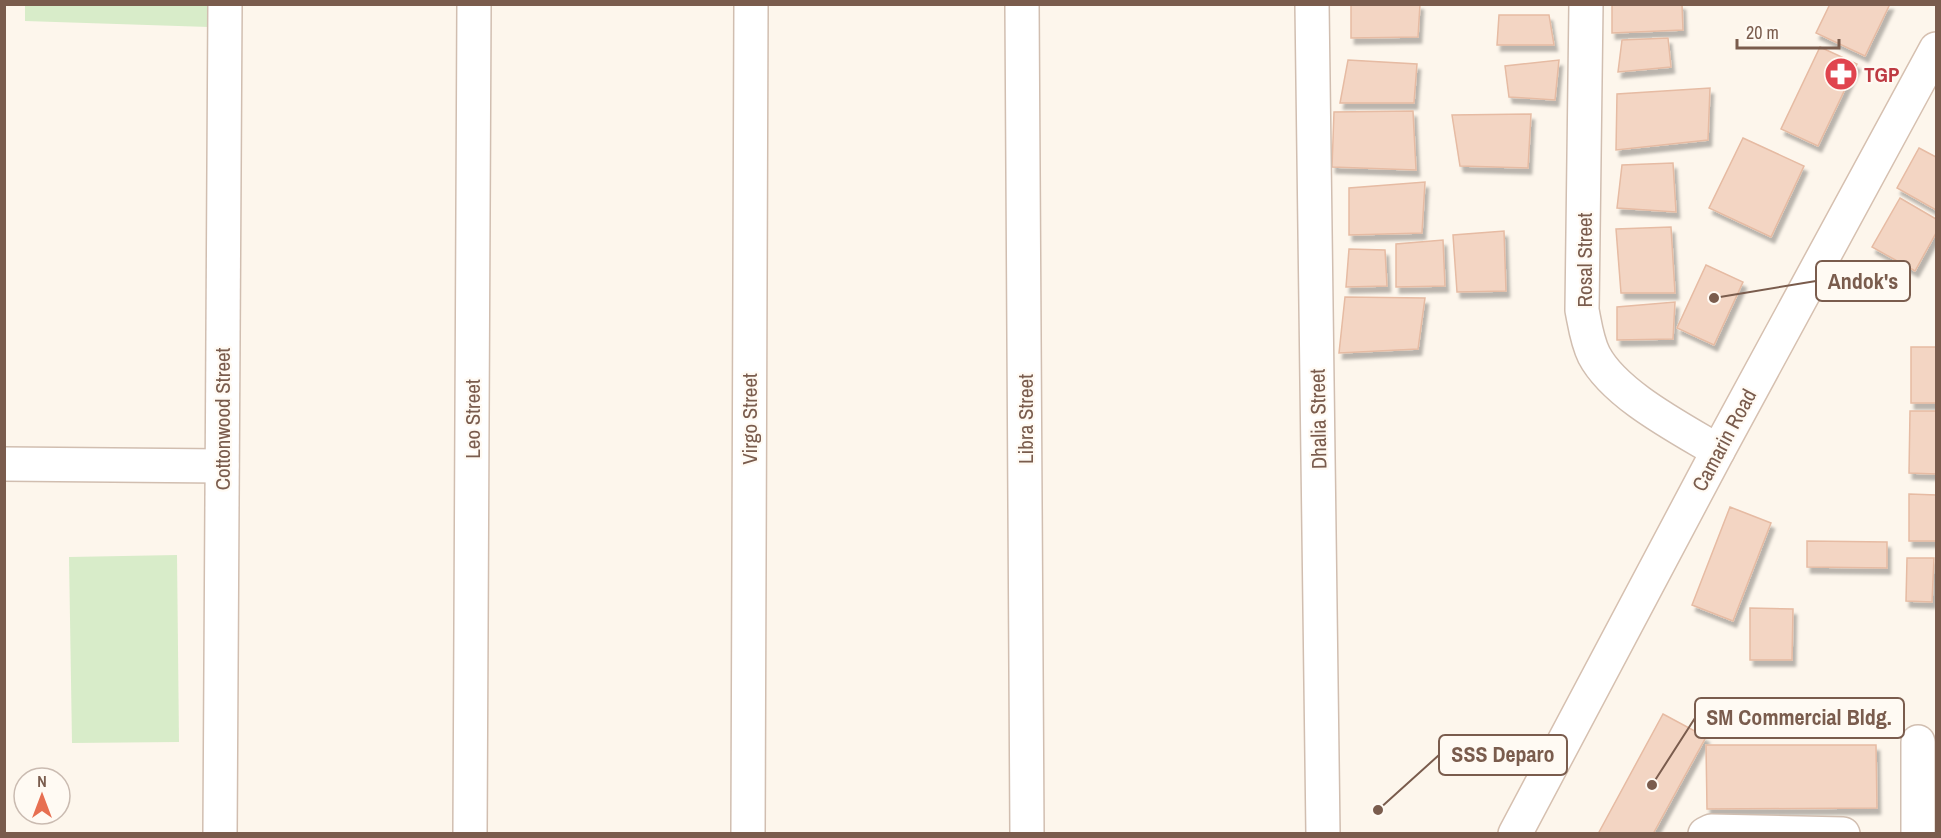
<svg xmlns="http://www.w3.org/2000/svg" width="1941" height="838" viewBox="0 0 1941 838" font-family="'Archivo Narrow',sans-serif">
	<defs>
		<filter id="shadow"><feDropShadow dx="3.5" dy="6" stdDeviation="1.5" flood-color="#0004"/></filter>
	</defs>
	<rect width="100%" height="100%" fill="#fdf6ec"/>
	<g fill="#d8ecc9">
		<polygon points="25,5 208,5 209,27 25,21"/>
		<polygon points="177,555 179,742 72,743 69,557"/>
	</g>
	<g fill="#f3d5c3" stroke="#e6bba3" stroke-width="1.5" filter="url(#shadow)">
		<polygon points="1351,4 1420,4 1418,37 1351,38"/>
		<polygon points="1612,4 1682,4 1683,30 1612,33"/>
		<polygon points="1830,4 1890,4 1865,56 1816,33"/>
		<polygon points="1499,15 1549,15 1554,45 1497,45"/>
		<polygon points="1668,38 1671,67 1618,72 1622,40"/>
		<polygon points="1820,47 1857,64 1818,146 1781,129"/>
		<polygon points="1348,60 1417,64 1414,103 1340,103"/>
		<polygon points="1559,60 1555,100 1509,97 1505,66"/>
		<polygon points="1710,88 1708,140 1616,150 1617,94"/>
		<polygon points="1413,111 1416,170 1332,167 1334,112"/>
		<polygon points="1531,114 1528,168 1460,166 1452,115"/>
		<polygon points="1743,138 1804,166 1771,237 1709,208"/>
		<polygon points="1919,148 1936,157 1936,210 1897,188"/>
		<polygon points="1673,163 1676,212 1617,208 1622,165"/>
		<polygon points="1425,182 1422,233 1349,235 1349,188"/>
		<polygon points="1900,198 1936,219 1936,233 1915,271 1872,247"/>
		<polygon points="1671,227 1675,293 1621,293 1616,229"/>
		<polygon points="1504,231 1506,291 1457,292 1453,235"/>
		<polygon points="1443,240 1445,286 1396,287 1396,244"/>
		<polygon points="1349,249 1385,250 1387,286 1346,287"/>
		<polygon points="1706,265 1743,282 1714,345 1677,328"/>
		<polygon points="1345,297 1425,298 1418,349 1339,353"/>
		<polygon points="1675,302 1673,339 1617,340 1617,307"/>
		<rect x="1911" y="347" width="25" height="56"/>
		<polygon points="1910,411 1936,411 1936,474 1909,473"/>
		<polygon points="1909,494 1936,495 1936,541 1909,541"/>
		<polygon points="1730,507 1771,523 1733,621 1692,605"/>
		<polygon points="1807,541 1887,542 1887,568 1807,567"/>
		<polygon points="1907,558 1934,558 1932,602 1906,601"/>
		<polygon points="1750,608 1793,609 1792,660 1750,660"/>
		<polygon points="1663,714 1706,737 1653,834 1598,834"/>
		<rect x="1930" y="742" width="6" height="50"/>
		<polygon points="1706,745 1876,745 1877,808 1707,809"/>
	</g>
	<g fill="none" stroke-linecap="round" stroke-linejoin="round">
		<defs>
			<g id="street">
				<polyline points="1022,4 1027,834"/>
				<polyline points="1312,4 1323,834"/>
				<path d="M1586,4L1582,310C1585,325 1587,341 1594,355C1615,395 1680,428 1718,451"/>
				<polyline points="4,464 222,466"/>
				<polyline points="1918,742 1918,834"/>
				<polyline points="220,834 225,4"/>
				<polyline points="470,834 474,4"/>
				<polyline points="748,834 751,4"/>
				<polyline points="1705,834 1711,831 1843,834"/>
			</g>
			<polyline id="secondary" points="1515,834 1718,451 1936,49"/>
		</defs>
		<use href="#street" stroke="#d1beb0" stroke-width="36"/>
		<use href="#secondary" stroke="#d6c0b0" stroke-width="36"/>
		<use href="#street" stroke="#fff" stroke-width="33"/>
		<use href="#secondary" stroke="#fff" stroke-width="33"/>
	</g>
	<defs>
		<symbol id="pharmacy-disc" viewBox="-11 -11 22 22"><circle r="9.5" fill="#e0444e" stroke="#fffaf3"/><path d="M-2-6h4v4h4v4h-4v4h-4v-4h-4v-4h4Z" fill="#fff"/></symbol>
	</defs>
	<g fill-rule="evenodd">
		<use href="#pharmacy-disc" x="1822" y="55" width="38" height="38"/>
	</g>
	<g text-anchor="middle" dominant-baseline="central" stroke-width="4.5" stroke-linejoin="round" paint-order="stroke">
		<g font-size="21" font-weight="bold" fill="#be3a42" stroke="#fffaf3" text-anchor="start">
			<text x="1864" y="74">TGP</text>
		</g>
		<g font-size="21" fill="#7a5c4d" stroke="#fffaf3">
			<text transform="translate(1584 260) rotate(-90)">Rosal Street</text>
			<text transform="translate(222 419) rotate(-90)">Cottonwood Street</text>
			<text transform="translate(472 419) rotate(-90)">Leo Street</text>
			<text transform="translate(749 419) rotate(-90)">Virgo Street</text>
			<text transform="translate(1025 419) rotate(-90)">Libra Street</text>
			<text transform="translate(1318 419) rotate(-91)">Dhalia Street</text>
			<text transform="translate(1724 440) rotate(-62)">Camarin Road</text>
		</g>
	</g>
	<path fill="none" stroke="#7a5c4d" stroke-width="2" d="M1714 298L1816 281M1652 785L1695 718M1378 810L1439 755"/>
	<g fill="#7a5c4d" stroke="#fffaf3" stroke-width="2">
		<circle cx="1714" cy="298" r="6"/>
		<circle cx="1652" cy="785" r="6"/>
		<circle cx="1378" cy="810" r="6"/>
	</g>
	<g fill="#fffaf3" stroke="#7a5c4d" stroke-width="2">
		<rect x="1816" y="261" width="94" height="40" rx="6"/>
		<rect x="1695" y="698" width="209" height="40" rx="6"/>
		<rect x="1439" y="735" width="128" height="40" rx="6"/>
	</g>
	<g font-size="22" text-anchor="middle" font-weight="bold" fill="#7a5c4d">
		<text x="1863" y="289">Andok's</text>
		<text x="1799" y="725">SM Commercial Bldg.</text>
		<text x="1503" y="762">SSS Deparo</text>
	</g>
	<rect width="1941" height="838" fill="none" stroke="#7a5c4d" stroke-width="12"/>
	<g transform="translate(42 796)"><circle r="28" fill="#fffaf3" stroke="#cabbb1" stroke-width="1.5"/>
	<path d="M0-4.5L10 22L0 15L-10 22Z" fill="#e76f51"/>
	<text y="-9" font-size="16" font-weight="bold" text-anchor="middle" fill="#7a5c4d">N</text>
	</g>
	<path d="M1737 39v9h102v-9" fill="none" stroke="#7a5c4d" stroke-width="3"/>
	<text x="1746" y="39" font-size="18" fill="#7a5c4d" stroke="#fffaf3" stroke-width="4.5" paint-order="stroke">20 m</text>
</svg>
